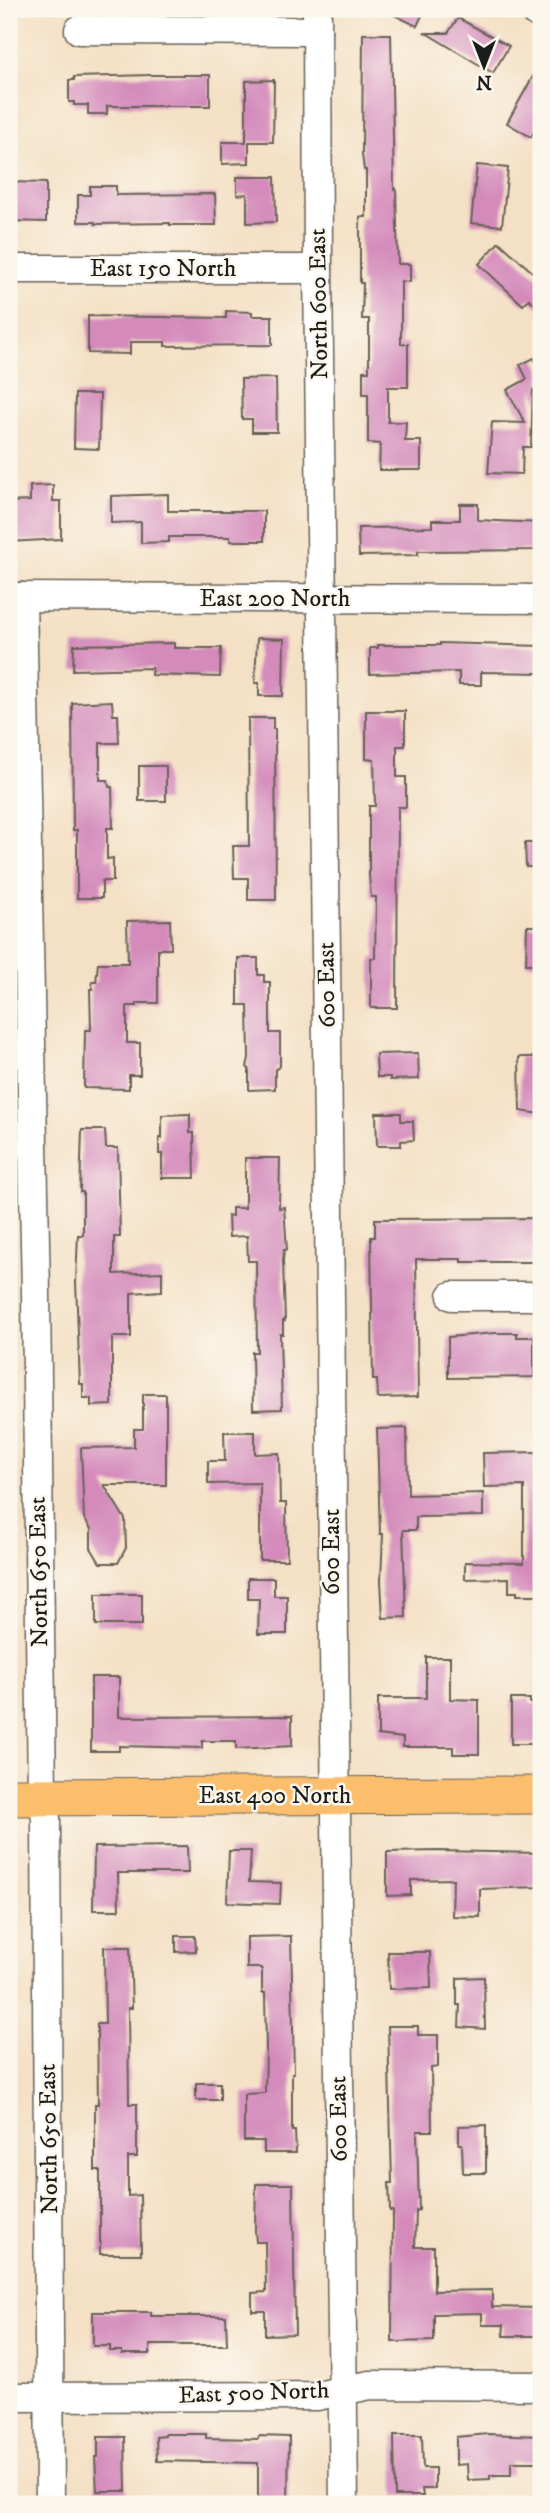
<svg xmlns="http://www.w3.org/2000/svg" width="550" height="2513" viewBox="0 0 550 2513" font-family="'IM FELL DW Pica',serif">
	<rect width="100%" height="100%" fill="#fbf7ec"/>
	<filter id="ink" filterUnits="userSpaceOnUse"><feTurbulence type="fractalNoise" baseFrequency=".0143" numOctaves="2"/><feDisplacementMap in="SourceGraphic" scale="14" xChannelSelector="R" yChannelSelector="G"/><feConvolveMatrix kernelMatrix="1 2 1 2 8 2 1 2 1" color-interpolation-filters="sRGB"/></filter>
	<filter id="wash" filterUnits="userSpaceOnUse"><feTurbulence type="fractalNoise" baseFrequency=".00686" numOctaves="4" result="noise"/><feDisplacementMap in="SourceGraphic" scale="28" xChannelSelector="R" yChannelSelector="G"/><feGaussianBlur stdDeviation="1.57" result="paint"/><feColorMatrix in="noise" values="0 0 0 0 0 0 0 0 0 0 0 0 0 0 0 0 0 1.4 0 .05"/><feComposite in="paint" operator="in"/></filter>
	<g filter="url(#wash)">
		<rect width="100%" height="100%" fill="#f4e0c5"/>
		<g id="blocks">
			<g fill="#d48bbc">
				<polygon points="382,9 425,9 417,26"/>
				<polygon points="458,18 509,46 493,73 426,33 448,33"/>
				<polygon points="363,34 391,34 394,190 396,189 398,264 410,264 410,282 401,281 401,344 408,344 408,387 388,387 388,422 406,422 405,441 421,441 421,470 379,470 380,444 368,443 368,394 363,394 363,371 369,371 369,319 362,319 363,283 360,283 360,217 366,217 366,170 364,170 362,155"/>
				<polygon points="541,62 541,119 531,137 507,123"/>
				<polygon points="152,75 210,75 210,106 107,106 107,114 88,114 88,105 74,105 74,102 69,102 69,80 74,80 74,77"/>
				<polygon points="274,80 273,142 249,142 249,163 222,164 222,142 246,142 246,81"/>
				<polygon points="477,165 508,168 502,226 471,223"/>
				<polygon points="237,177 275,177 276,222 247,223 247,194 237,195"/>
				<polygon points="9,182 46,183 46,222 9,221"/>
				<polygon points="90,186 116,186 116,195 215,194 216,225 170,225 170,223 95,224 95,222 78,222 78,195 90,195"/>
				<polygon points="499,242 541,280 541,310 529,299 523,305 479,264"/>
				<polygon points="226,311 252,312 252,316 272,316 272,345 165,346 165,342 130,342 130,354 88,353 88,316 226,318"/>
				<polygon points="534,358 541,371 541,405 533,389 531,447 523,447 522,474 488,473 492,422 525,423 507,390 527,379 520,365"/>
				<polygon points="276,378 277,432 252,432 252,419 242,419 241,379"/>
				<polygon points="75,394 100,394 99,449 74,448"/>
				<polygon points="53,485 53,501 61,501 61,539 9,542 9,502 30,501 30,486"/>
				<polygon points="168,494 168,511 264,511 264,541 230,541 230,537 169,537 169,542 141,543 141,522 111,523 111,496"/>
				<polygon points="460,504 478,504 478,520 541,523 541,550 418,551 418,555 359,556 358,528 432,527 432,520 460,520"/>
				<polygon points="257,638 284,639 283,696 259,696 259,683 255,683"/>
				<polygon points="174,643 174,648 221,648 220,677 151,675 152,668 73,670 74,645"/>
				<polygon points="440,643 541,646 541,673 481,672 481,685 459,685 459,672 370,674 370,648 378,648 378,645 440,645"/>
				<polygon points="112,701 113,715 118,715 119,743 100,743 100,780 108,780 109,787 112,787 113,828 107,828 107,859 113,858 113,881 102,881 102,898 77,898 77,830 73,830 72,703"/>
				<polygon points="366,711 405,711 405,746 397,746 397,777 406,777 406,807 398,807 397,1008 371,1008 371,958 375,958 376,897 371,897 369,876 369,806 375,806 374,759 366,759"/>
				<polygon points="248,718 273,718 273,729 275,729 276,900 248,900 248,878 234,878 233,846 249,846"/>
				<rect x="139" y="766" width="27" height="35"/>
				<polygon points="525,843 541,843 541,867 526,867"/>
				<polygon points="170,920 171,949 158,949 158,1003 137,1003 137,1006 127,1006 127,1043 140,1043 140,1075 129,1075 129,1089 84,1088 85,1030 91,1030 90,989 92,989 92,982 96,982 98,963 128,963 127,921"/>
				<polygon points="527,926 541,926 541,964 526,964"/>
				<polygon points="238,958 258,958 258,975 264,975 264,982 270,982 270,1033 280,1033 280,1066 275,1070 275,1089 249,1090 249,1069 247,1067 249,1058 248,1005 238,1005"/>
				<polygon points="418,1053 419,1079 390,1080 390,1077 377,1077 376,1054"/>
				<polygon points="519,1057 541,1057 541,1114 520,1111"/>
				<polygon points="376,1113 401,1113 401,1121 413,1121 414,1140 401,1141 401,1146 377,1146"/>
				<polygon points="190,1114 190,1133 194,1133 195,1178 162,1178 162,1154 159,1154 159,1138 162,1138 162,1115"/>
				<polygon points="82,1130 105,1130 106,1148 118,1148 120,1237 114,1237 114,1274 162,1272 162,1291 131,1293 131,1337 112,1337 112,1405 91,1406 91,1398 83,1398 83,1384 80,1384 76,1282 78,1235 83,1235 83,1192 80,1192"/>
				<polygon points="245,1158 280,1158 279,1208 284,1207 287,1250 284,1250 283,1261 285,1321 283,1321 283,1334 280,1334 282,1409 253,1410 252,1352 257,1352 256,1261 248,1261 247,1236 229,1237 228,1216 232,1216 232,1208 245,1208"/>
				<polygon points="541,1218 541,1262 461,1262 461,1259 416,1259 418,1397 378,1398 377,1380 373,1380 371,1237 375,1237 375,1219"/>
				<polygon points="496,1333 517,1333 517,1337 534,1337 534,1377 448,1378 448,1337"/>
				<polygon points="143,1394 166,1394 166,1485 104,1485 125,1519 126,1548 118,1563 100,1563 91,1548 91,1529 84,1518 81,1448 134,1447 134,1429 143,1429"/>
				<polygon points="407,1428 408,1495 483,1493 483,1516 416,1517 416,1530 403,1530 406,1617 383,1618 381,1580 383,1534 380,1534 377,1429"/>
				<polygon points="224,1432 255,1432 255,1454 279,1453 280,1503 286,1503 287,1560 260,1560 260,1483 208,1484 208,1461 225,1461"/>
				<polygon points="541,1452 541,1595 517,1595 517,1592 509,1592 509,1578 465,1579 465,1562 524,1563 524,1486 484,1487 483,1453"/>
				<polygon points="248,1578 274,1578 274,1596 287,1596 287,1634 258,1634 259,1599 248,1599"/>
				<rect x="96" y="1594" width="46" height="31"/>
				<polygon points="426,1657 450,1657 450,1699 479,1700 479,1754 453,1754 453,1747 403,1747 403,1738 378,1735 378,1698 426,1698"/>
				<polygon points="91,1677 119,1677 119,1717 292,1716 292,1746 236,1749 236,1741 202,1741 202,1748 119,1746 119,1751 91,1751"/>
				<polygon points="511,1699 530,1699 530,1703 541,1703 541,1744 511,1744"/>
				<polygon points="187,1846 188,1873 118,1873 119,1910 93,1910 94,1847"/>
				<polygon points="229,1851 251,1851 249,1882 281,1883 280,1904 227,1902"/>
				<polygon points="437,1851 541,1853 541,1887 480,1889 480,1917 452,1916 453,1879 411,1880 411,1895 387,1896 387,1852"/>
				<polygon points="176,1936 195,1936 196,1951 176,1952"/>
				<polygon points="291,1936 294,2073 292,2073 292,2131 295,2131 296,2153 264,2153 264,2141 244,2141 244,2094 265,2093 266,2050 265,1993 262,1993 262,1968 247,1968 247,1937"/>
				<polygon points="104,1947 130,1947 132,2008 128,2008 129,2104 137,2104 137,2157 128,2157 128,2196 140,2195 141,2254 100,2254 100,2170 95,2170 95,2104 98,2104 97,2024 105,2024"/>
				<polygon points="388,1952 430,1952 431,1988 389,1989"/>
				<polygon points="484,1977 485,2029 459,2027 460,2005 457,2005 457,1978"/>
				<polygon points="388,2026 418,2026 418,2035 438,2035 438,2067 431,2068 432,2131 417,2131 419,2210 416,2211 415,2247 434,2247 434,2291 492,2290 492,2307 541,2308 541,2336 503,2336 504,2325 482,2325 482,2313 434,2314 434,2341 392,2342 393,2211 390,2211 389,2183 392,2183"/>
				<rect x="196" y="2083" width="24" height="17"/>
				<polygon points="486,2125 486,2173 463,2173 462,2144 459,2144 459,2126"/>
				<polygon points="256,2184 293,2184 295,2334 265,2335 265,2311 252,2311 252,2293 266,2292 265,2242 256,2242 255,2230"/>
				<polygon points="93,2312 151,2312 151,2316 226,2316 227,2345 150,2345 150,2354 122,2354 122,2351 110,2351 110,2346 93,2346"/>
				<polygon points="165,2434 206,2434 206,2438 258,2439 259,2436 289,2437 288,2504 258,2504 258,2463 157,2461 156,2437 165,2436"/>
				<polygon points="488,2434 541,2436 541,2462 511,2462 511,2475 490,2475 490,2479 468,2480 467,2464 456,2465 456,2437"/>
				<polygon points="394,2435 422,2435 423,2468 435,2468 435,2489 422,2489 423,2496 395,2496"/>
				<polygon points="98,2437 125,2437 126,2491 97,2491 95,2457 98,2457"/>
			</g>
		</g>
	</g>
	<g filter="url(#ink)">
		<use href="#blocks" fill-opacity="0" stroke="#686157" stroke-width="2"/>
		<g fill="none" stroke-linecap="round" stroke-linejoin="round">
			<defs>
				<g id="minor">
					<polyline points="317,9 318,269 344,2504"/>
					<polyline points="531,9 541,15"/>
					<polyline points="79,30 317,31"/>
					<polyline points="9,269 318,269"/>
					<polyline points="9,597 541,599"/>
					<polyline points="22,597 36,1293 42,1797 46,1819 50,2504"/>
					<polyline points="452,1296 541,1296"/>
					<polyline points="9,2397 317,2396 370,2385 541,2386"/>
				</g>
				<polyline id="major" points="9,1797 541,1795"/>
			</defs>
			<use href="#minor" stroke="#686157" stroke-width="31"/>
			<use href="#major" stroke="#686157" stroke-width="39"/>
			<use href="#minor" stroke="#fff" stroke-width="28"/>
			<use href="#major" stroke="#fabe6d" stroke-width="37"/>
		</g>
	</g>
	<g text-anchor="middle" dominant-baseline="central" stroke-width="5" stroke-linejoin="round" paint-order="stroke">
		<g font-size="24" fill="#1c1c1c" stroke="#fbf7ec">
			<text x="163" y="269">East 150 North</text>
			<text transform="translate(319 304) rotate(-91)">North 600 East</text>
			<text x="275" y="599">East 200 North</text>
			<text transform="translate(327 985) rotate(-91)">600 East</text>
			<text transform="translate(332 1552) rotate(-90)">600 East</text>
			<text transform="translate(39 1572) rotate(-91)">North 650 East</text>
			<text x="275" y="1796">East 400 North</text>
			<text transform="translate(339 2119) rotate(-91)">600 East</text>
			<text transform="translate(49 2139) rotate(-91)">North 650 East</text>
			<text transform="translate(254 2393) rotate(-2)">East 500 North</text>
		</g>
	</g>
	<rect width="550" height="2513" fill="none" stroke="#fbf7ec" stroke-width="35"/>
	<g transform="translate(484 66) rotate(180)" stroke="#fbf7ec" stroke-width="5" paint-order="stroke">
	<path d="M0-5L12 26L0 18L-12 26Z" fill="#1c1c1c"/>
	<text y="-10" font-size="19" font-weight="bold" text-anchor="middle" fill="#1c1c1c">N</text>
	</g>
</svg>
